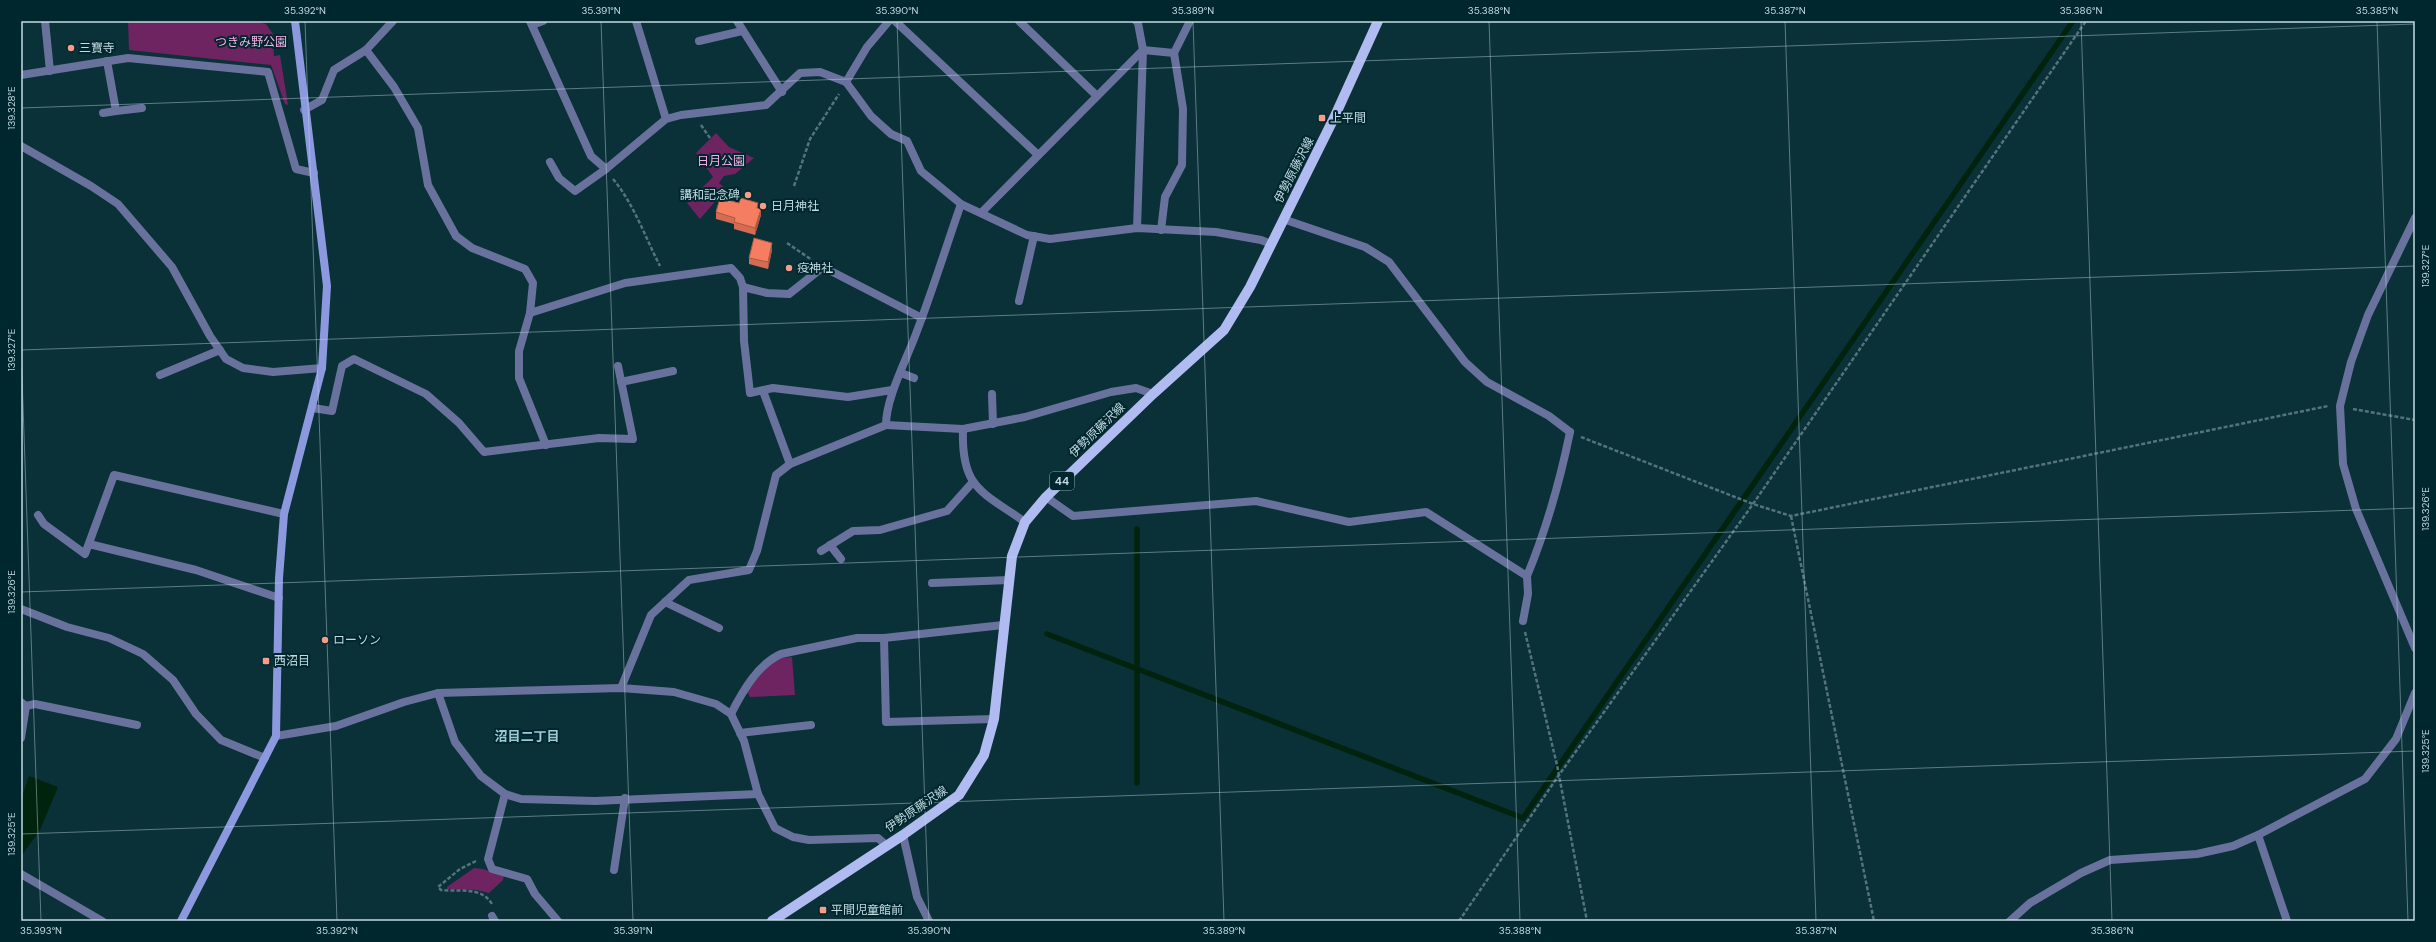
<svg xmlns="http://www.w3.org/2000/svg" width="2436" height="942" viewBox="0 0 2436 942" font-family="'DM Sans','Noto Sans JP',sans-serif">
	<rect width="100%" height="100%" fill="#0a3038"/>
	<g fill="#6d2461">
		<polygon points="128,21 255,21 266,24 273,34 274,56 280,55 288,105 285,104 271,65 129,50"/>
		<polygon points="716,133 729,147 754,158 735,174 724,176 719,183 726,189 700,219 687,203 713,177 696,153"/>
		<polygon points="792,657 795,695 750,697 747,691 773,659"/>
		<polygon points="474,868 483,869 504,876 503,880 489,893 477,890 447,889 447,887"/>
	</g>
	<polygon fill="#00230e" points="29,776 58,787 40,830 22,855 21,799"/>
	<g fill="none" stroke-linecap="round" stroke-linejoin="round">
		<g stroke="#00230e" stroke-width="5.5">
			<polyline points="1047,634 1523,818 2073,21"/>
			<polyline points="1137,783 1137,529"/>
		</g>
		<g stroke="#54747c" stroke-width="2.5" stroke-dasharray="4 2" stroke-linecap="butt">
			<polyline points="701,125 710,138"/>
			<path d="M613,179C634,204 645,237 660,266"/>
			<polyline points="794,186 810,139 839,94"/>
			<polyline points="787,243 812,260"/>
			<polyline points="2353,409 2415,420"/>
			<polyline points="1581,437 1753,504 1791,516 2328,406"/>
			<polyline points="1791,516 1874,921"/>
			<polyline points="1525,632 1557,765 1587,921"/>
			<path d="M476,861L460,869L438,887L441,890C460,892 481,886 492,904"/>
			<polyline points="1459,921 1559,775 1753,504 2086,21"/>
		</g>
		<g stroke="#69729d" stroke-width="8">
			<polyline points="45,21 50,71"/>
			<polyline points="366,50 394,87 418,128 428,185 456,236"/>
			<polyline points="107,61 116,111 142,108"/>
			<polyline points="103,113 116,111"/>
			<polyline points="550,162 559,178 575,191 606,169"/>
			<polyline points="901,373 914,378"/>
			<polyline points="160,375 220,350"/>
			<polyline points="621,382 673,371"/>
			<polyline points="992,394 993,424"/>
			<path d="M1046,497L1073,516L1256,501L1349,522L1426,512L1527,576C1546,530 1560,481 1570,432"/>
			<polyline points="38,515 44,524 85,554 114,475 284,514"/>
			<polyline points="89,544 196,570 279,598"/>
			<polyline points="932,583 1009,580"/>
			<polyline points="665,602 719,628"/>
			<polyline points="1523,621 1528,594 1527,576"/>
			<polyline points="21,702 26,706 35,704 137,725"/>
			<polyline points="740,733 811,725"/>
			<polyline points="21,738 26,706"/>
			<polyline points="614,870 625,798"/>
			<polyline points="492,916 495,921"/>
		</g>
		<g stroke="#69729d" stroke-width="8">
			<polyline points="530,21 591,156 606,169 666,119 681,115 766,105 800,73 820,72 846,82 871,116 891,134 907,141 921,171 961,204 1027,235 1050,239 1137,228 1216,232 1261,240 1271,244"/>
			<polyline points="636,21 666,119"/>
			<polyline points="737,21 782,92"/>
			<polyline points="895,21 1037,154"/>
			<polyline points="1019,21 1097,96"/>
			<polyline points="1136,21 1138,23 1143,50 1137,228"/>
			<polyline points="532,25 543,21"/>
			<polyline points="699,41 742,31"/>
			<polyline points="21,75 128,58 268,72 296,169 314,173"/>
			<polyline points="846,82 867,47 889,21"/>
			<polyline points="304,110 322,100 334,70 366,50 393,21"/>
			<polyline points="21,146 91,186 118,204 172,267 210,336 226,359 243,368 273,372 322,368"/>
			<polyline points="981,213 1143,50 1174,53 1190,21"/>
			<polyline points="2415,218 2368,315 2351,362 2340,406 2343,464 2356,509 2415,648"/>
			<polyline points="1283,219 1365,247 1389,262 1465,362 1487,382 1549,416 1570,432"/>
			<polyline points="1161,230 1165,197 1182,165 1183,109 1174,53"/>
			<polyline points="456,236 472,248 525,269 533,283 530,313"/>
			<polyline points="1019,301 1034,236"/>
			<polyline points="892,390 848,397 773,388 750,393 744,341 743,287 767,293 789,294 823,267 922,318"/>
			<polyline points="763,391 790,464"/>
			<polyline points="313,408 332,411 342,366 354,359 426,394 459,423 484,452 599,438 633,439 618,366"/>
			<polyline points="886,425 963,429 1025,417 1111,392 1136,388 1153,394"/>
			<path d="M963,429C961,488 981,491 1025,522"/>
			<polyline points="546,445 519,378 519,351 530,313 625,283 731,268 740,278 743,287"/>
			<polyline points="830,545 841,559"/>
			<polyline points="821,551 853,531 880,530 947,511 972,483"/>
			<polyline points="21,609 67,627 109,638 143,654 173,680 196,714 221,740 265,758"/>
			<polyline points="884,638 886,722 994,719"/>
			<path d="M621,688L651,615L689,580L749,570L757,551L776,475L790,464L886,425C886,397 907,359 917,331C933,289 946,247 961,204"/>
			<polyline points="438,693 455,742 481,776 505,794 521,799 595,801 758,794"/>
			<polyline points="731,714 744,741 758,794 775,828 793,837 809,840 878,838 886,845"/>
			<path d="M276,736L336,726L404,702L438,693L621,688L674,692L716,704L731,714C742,692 758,664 781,654L857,638H884L1003,625"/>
			<polyline points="505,794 488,859 492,869 527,879 535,894 558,921"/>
			<polyline points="903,835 917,897 929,921"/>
			<polyline points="21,874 102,921"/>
			<polyline points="2010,921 2030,903 2081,873 2110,860 2197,854 2233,846 2258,835"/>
			<polyline points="2287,921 2258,835 2365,779 2396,739 2415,693"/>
		</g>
		<polyline stroke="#8c99df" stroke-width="8" points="181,921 276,736 279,578 284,514 322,368 327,286 295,21"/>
		<polyline stroke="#b0bcf1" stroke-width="10" points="772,921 903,835 959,795 984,755 994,719 1012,556 1025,522 1046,497 1153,394 1224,330 1250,287 1334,118 1378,21"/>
	</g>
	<g fill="#d36c53">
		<polygon points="758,208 761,215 755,235 734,229 734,224 716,219 716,212"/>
		<polygon points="772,250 768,269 749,264 749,258"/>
	</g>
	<g fill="#ac5844">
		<polygon points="761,209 761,215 755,235 755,228"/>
		<polygon points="772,243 772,250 768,269 768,262"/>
	</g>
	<g fill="#f57e61" stroke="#ac5844">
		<polygon points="720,198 739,203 741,198 758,203 757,208 761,209 755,228 734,222 735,218 716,212"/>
		<polygon points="754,238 772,243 768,262 749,258"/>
	</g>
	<path fill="none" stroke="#c2dae0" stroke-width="1" stroke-opacity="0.45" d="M305,21L337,921M601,21L633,921M897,21L929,921M1193,21L1224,921M1489,21L1520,921M1785,21L1816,921M2081,21L2112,921M2377,21L2408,921M21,108L2415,24M21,348L41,921M21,350L2415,266M21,592L2415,508M21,834L2415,751"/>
	<g fill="#f49e88" stroke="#00262e" stroke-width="1.5">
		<circle cx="71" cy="48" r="4"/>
		<rect x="1318" y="114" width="8" height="8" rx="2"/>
		<circle cx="748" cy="195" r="4"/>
		<circle cx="763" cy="206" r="4"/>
		<circle cx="789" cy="268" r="4"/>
		<circle cx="325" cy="640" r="4"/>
		<rect x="262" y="657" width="8" height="8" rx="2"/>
		<rect x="819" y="906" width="8" height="8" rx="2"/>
	</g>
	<g text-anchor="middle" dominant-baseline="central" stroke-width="4" stroke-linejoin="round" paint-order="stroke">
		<rect fill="#00262e" stroke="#88a4ab" stroke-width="1" x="1050" y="472" width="24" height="18" rx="3"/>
		<g font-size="11" font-weight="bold" fill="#c2dae0">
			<text x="1062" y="481">44</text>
		</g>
		<g font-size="12" fill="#f9b1e8" stroke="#00262e">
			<text x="251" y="42">つきみ野公園</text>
			<text x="721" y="161">日月公園</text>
		</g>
		<g font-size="12" fill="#c2dae0" stroke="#00262e" text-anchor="start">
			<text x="79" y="48">三寶寺</text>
			<text x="1330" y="118">上平間</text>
			<text x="740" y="195" text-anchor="end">講和記念碑</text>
			<text x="771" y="206">日月神社</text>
			<text x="797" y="268">疫神社</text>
			<text x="333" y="640">ローソン</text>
			<text x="274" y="661">西沼目</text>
			<text x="831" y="910">平間児童館前</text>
		</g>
		<g font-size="12" fill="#c2dae0" stroke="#00262e">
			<text transform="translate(1294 170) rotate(-63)">伊勢原藤沢線</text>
			<text transform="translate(1097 430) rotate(-44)">伊勢原藤沢線</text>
			<text transform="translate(916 809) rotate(-34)">伊勢原藤沢線</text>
		</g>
		<g font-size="13" font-weight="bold" fill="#99cbd7" stroke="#00262e">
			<text x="527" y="736">沼目二丁目</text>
		</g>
	</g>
	<rect width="2436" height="942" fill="none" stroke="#00262e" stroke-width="44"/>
	<rect x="22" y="22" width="2392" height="898" fill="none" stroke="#c2dae0" stroke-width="1.5"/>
	<g font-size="10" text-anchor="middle" fill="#c2dae0">
		<text x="305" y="14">35.392°N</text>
		<text x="601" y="14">35.391°N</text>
		<text x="897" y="14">35.390°N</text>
		<text x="1193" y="14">35.389°N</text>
		<text x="1489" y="14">35.388°N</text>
		<text x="1785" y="14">35.387°N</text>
		<text x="2081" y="14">35.386°N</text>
		<text x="2377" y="14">35.385°N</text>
		<text transform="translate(11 108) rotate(-90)" y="4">139.328°E</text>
		<text transform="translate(2425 266) rotate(-90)" y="4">139.327°E</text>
		<text transform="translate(11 350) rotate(-90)" y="4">139.327°E</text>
		<text transform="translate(2425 509) rotate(-90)" y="4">139.326°E</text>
		<text transform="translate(11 592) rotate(-90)" y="4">139.326°E</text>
		<text transform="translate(2425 751) rotate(-90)" y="4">139.325°E</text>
		<text transform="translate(11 834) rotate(-90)" y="4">139.325°E</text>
		<text x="41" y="934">35.393°N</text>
		<text x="337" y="934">35.392°N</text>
		<text x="633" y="934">35.391°N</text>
		<text x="929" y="934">35.390°N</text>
		<text x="1224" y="934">35.389°N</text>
		<text x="1520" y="934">35.388°N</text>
		<text x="1816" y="934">35.387°N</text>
		<text x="2112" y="934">35.386°N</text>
	</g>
</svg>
